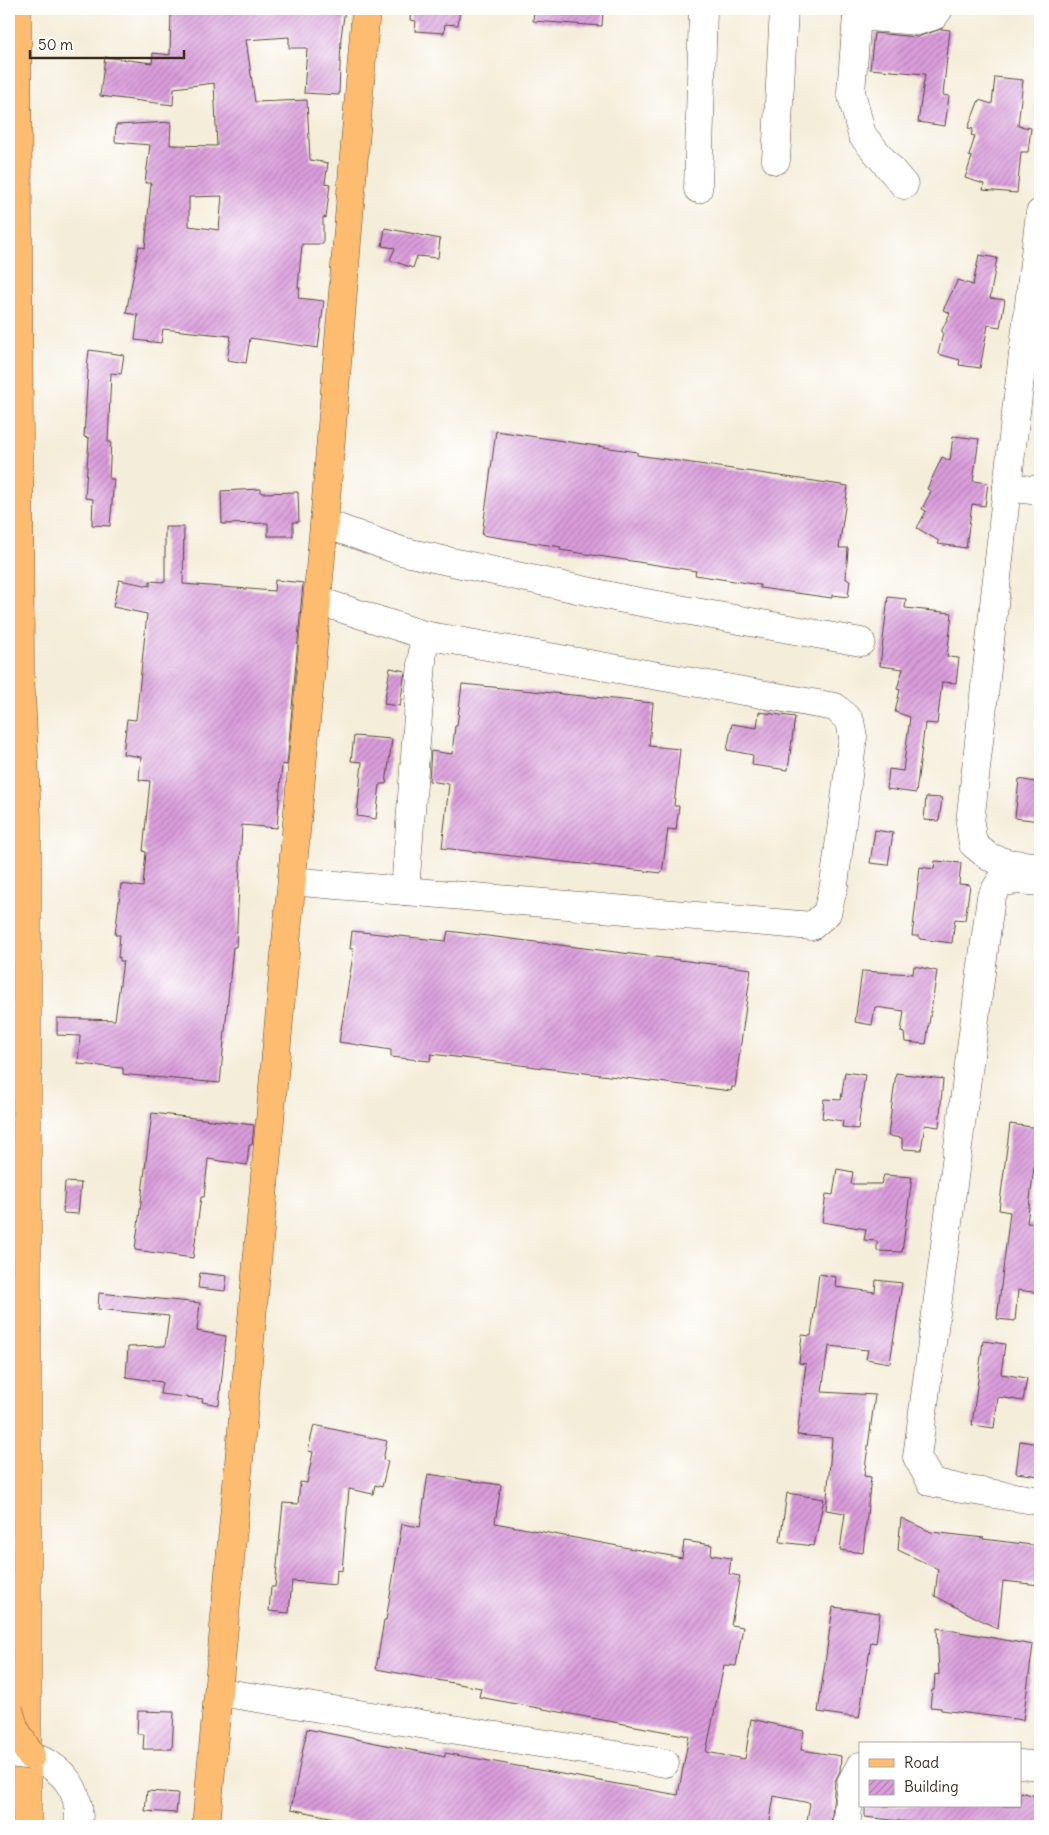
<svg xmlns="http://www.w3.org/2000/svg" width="1049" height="1835" viewBox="0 0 1049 1835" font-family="Delius,sans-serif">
	<defs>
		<pattern id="building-hatch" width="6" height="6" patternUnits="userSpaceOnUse" patternTransform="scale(1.25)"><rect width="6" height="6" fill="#da9ddc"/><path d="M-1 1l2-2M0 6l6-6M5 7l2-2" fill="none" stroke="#b280b2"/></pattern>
	</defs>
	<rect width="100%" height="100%" fill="#fff"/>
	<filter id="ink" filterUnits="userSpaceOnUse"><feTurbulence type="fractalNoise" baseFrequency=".02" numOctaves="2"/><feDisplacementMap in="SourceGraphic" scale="10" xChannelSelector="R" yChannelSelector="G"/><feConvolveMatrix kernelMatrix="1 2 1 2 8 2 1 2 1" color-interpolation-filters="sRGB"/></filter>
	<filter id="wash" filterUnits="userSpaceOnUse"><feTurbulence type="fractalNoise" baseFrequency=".0096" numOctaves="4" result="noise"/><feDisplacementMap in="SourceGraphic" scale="20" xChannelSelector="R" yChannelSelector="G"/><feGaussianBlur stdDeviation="1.12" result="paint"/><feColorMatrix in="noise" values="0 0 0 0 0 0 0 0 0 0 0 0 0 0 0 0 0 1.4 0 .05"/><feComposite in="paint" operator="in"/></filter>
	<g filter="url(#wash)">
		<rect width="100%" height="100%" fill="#f4edd9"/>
		<g id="blocks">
			<g fill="url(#building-hatch)" fill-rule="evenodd">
				<path d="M171,9H345L341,37L339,95L304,93L307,48H289V37L246,40L255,102L307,100L310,160L328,163L325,183L330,184L326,218L323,217V244H302L298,288H300L298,298L324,301L318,348L250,338L246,363L227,360L231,336L163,329L161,343L135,340L138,315L126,313L139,246L145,248L151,183H145L150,145L115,142L116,125L171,122L170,145L217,146L214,83L174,88L173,105L100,96L105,57L152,63L153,53L170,55ZM222,196L219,230L189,226V197Z"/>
				<polygon points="411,9 460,9 458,25 445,24 444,33 415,31 416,21 410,20"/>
				<polygon points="534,9 603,10 602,26 533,21"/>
				<polygon points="941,29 950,30 943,95 949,96 945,126 918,122 925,74 870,69 874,33 917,37"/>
				<polygon points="995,77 1023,80 1018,126 1031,128 1028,152 1021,152 1017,193 983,190 984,184 965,178 972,157 969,156 975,136 971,135 973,129 968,128 979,100 992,104"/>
				<polygon points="385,228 440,239 438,258 417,256 413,268 390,260 395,248 382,246"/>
				<polygon points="979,255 997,258 990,298 1005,300 1000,327 988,325 980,368 959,365 960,360 938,354 943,333 941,332 950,313 943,310 958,280 973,285"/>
				<polygon points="89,350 124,355 121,374 111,373 108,442 111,442 109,479 114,479 110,526 92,525 93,499 85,498 89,438 84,437 88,370 87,369"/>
				<polygon points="496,431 637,452 637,455 848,486 839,548 848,548 846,579 850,580 848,597 832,595 832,598 760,588 760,585 695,575 696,571 560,550 561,547 482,535"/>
				<polygon points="953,436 979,439 973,481 988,483 985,506 972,504 966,548 938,544 939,541 917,528 926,511 922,509 931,491 927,489 942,457 950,461"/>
				<polygon points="261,489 261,493 298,492 299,522 293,522 293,536 268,536 268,523 222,524 221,491"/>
				<polygon points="165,527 184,527 183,584 274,591 275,580 303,583 287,765 282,764 277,828 242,825 236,947 233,947 220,1083 130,1075 123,1074 123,1068 78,1064 80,1036 57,1035 57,1018 115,1020 123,961 120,961 120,957 118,958 120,935 115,935 121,884 143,887 146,852 143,851 150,781 139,780 141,757 123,754 127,719 136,720 147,614 113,607 119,580 150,586 150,581 165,582"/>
				<polygon points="888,597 906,599 905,608 952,613 947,657 959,658 956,683 942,682 937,724 925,723 916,793 887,789 889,769 903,771 910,717 895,712 900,690 897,689 903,669 880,666"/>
				<polygon points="390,668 405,671 400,706 384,704"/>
				<polygon points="462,684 653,703 649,746 680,749 674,806 679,806 676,830 668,829 662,873 442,848 449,784 429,781 431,751 452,754 455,726 457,726"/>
				<polygon points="759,712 795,717 788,770 752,765 753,755 727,750 732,724 757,728"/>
				<polygon points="354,736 392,739 386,784 380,784 376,819 357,816 362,762 351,761"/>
				<polygon points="1019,779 1040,783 1040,821 1015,818"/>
				<polygon points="926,797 942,798 939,821 924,820"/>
				<polygon points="875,830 893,833 888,865 870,863"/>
				<polygon points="935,861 961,863 959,884 970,885 965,920 955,919 952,943 920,939 920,936 912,936 920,867 934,869"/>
				<polygon points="352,931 446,941 448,931 751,969 735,1087 732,1087 731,1091 431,1054 430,1061 391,1057 391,1050 339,1042 354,949 350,949"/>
				<polygon points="914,966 937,971 926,1044 905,1042 904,1033 901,1032 904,1011 875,1007 872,1025 855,1022 862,971 913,974"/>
				<polygon points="845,1072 865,1075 858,1129 842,1127 843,1121 822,1118 824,1099 841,1100"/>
				<polygon points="896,1073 943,1079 939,1127 925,1125 921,1150 902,1149 902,1138 888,1136"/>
				<polygon points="152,1113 254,1125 252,1145 249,1145 247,1165 208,1159 204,1197 201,1197 193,1258 135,1250"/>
				<polygon points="1010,1124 1039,1128 1027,1223 1040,1224 1040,1293 1018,1290 1015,1321 997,1319 1010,1212 999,1210"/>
				<polygon points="837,1169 853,1172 851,1184 881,1184 884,1175 912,1177 902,1252 877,1251 877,1241 864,1240 866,1229 822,1222 826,1194 833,1195"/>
				<polygon points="65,1182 81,1183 78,1214 63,1213"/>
				<polygon points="200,1273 227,1276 225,1291 198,1288"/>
				<polygon points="819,1274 836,1277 835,1287 875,1292 876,1280 902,1283 890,1363 866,1359 868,1350 829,1346 828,1354 827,1354 822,1392 875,1395 864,1476 871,1477 863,1553 840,1550 845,1513 826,1510 832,1438 797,1435 806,1364 799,1363 802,1335 811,1336"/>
				<polygon points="99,1293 200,1303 197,1331 226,1336 219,1405 202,1402 203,1399 160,1394 162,1382 126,1377 128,1347 165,1346 169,1316 98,1309"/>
				<polygon points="983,1341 1005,1344 1001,1374 1027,1378 1023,1401 998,1397 994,1428 972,1425"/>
				<polygon points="314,1425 387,1441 383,1460 388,1461 382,1487 375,1485 373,1494 349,1489 342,1571 337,1570 336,1585 292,1581 289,1613 269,1611 271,1587 275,1587 283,1503 298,1504 300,1482 307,1483 313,1452 308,1451"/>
				<polygon points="1020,1441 1040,1444 1040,1476 1016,1473"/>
				<polygon points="428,1474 501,1485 495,1523 682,1558 684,1541 712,1545 711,1555 731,1558 729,1574 740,1576 731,1625 743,1627 736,1666 724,1665 706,1752 745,1759 751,1719 804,1731 801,1750 841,1756 840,1771 835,1781 831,1826 806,1826 810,1803 774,1796 769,1826 364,1826 364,1824 291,1809 307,1729 445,1757 445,1753 678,1795 689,1736 479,1697 481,1688 376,1669 384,1620 386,1620 402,1524 420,1527"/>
				<polygon points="787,1493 824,1499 814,1546 780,1542"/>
				<polygon points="901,1518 931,1532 984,1538 983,1539 1040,1546 1040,1585 1003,1581 998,1629 935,1596 938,1569 898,1550"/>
				<polygon points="833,1607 880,1613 876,1643 871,1642 859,1718 818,1712"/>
				<polygon points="937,1628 1033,1645 1023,1720 941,1710 941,1708 930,1707 932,1690 934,1690 935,1674 939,1675"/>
				<polygon points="138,1711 174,1712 172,1749 143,1749 144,1734 137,1734"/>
				<polygon points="147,1791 178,1793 176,1813 145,1811"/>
				<polygon points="1020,1792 1040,1797 1040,1826 943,1826 865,1817 865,1806 1020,1806"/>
			</g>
		</g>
	</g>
	<g filter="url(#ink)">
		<use href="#blocks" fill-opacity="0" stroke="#57473a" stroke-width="1"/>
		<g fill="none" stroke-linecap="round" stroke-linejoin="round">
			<defs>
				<g id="minor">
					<polyline points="858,9 857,16 918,21 934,16 939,9"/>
					<polyline points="857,16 851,92 862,135 904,185"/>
					<polyline points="776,160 784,9"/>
					<polyline points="698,189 703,9"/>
					<polyline points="1040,213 1007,487 970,823 973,844 989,857 1007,863 1040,867"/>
					<polyline points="1007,487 1040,491"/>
					<polyline points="335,527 401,551 624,599 861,642"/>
					<polyline points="328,604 424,635 835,707 850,721 853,737 834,885 827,913 812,926 405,891 424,635"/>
					<polyline points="302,882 405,891"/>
					<polyline points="1040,882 1019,880 1000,882 991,897 917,1457 931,1482 962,1489 1040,1501"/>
					<polyline points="232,1694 665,1763"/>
					<path d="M31,1756C63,1767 83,1791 78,1826"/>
					<polyline points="1020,1764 1040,1766"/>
					<polyline points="846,1826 851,1783 860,1766"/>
				</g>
				<g id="major">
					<polyline points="17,9 20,673 27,816 27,1826"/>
					<polyline points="206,1826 324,524 366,9"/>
				</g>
			</defs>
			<use href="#minor" stroke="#57473a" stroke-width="29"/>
			<use href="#major" stroke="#57473a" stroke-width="29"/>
			<use href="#minor" stroke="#fff" stroke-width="28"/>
			<use href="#major" stroke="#fdbc70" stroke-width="28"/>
			<defs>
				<polyline id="minor-bridge" points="9,1753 31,1756"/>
				<polyline id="highway-bridge" points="9,1710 15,1729 31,1756"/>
			</defs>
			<use href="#minor-bridge" stroke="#57473a" stroke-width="29" stroke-linecap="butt"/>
			<use href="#highway-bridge" stroke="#57473a" stroke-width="29" stroke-linecap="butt"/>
			<use href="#minor-bridge" stroke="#fff" stroke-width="28"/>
			<use href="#highway-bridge" stroke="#fdbc70" stroke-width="28"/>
		</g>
	</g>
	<rect width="1049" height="1835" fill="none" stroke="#fff" stroke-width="30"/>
	<rect x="859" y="1742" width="162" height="65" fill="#ffffff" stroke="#b1aaa5"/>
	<rect x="869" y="1759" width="25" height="8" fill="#fdbc70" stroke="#b1aaa5"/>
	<text x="904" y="1768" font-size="15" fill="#3b2a1e">Road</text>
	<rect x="869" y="1780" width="25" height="15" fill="url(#building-hatch)" stroke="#b1aaa5"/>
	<text x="904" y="1792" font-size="15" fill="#3b2a1e">Building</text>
	<path d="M30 50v8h154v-8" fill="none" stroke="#3b2a1e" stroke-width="2.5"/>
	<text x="38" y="50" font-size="15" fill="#3b2a1e" stroke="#ffffff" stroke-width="4" paint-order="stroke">50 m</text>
</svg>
